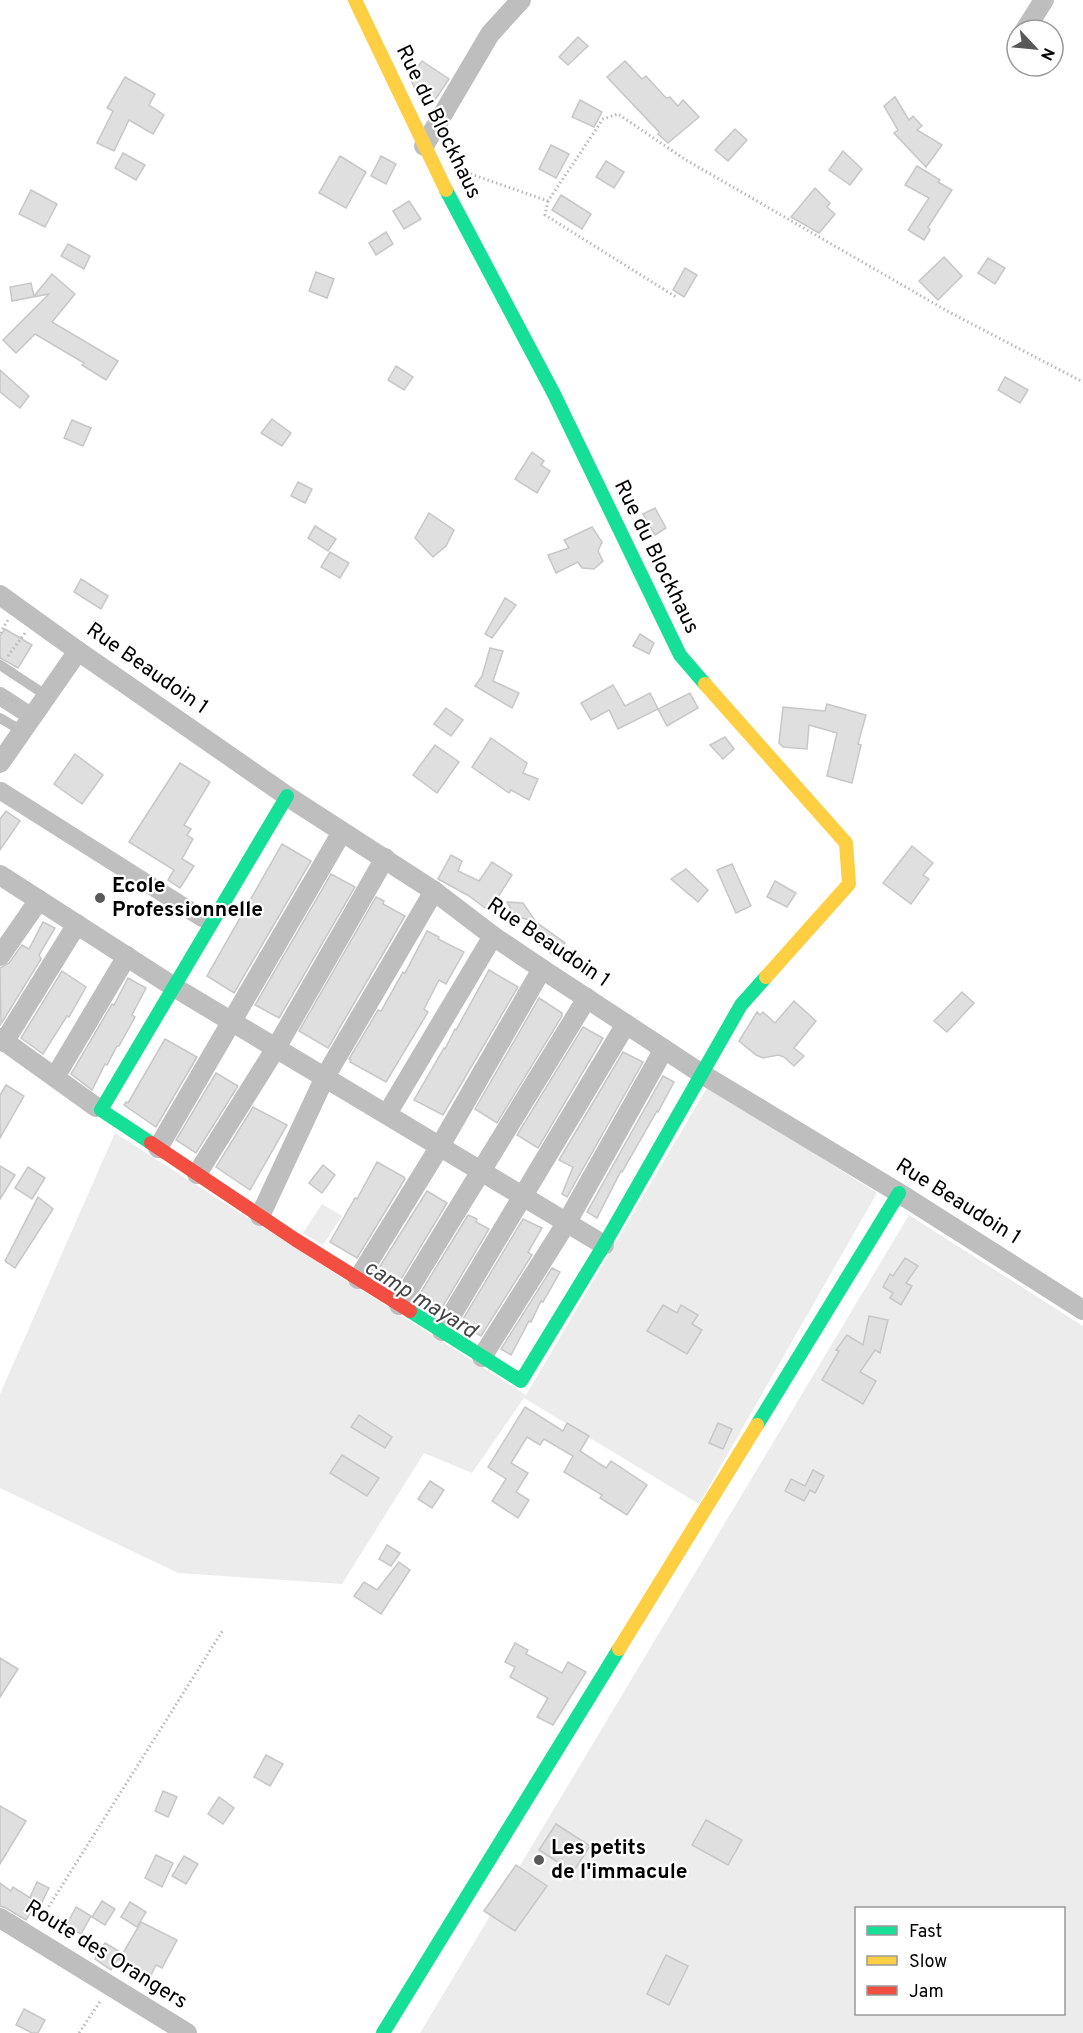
<svg xmlns="http://www.w3.org/2000/svg" width="1083" height="2033" viewBox="0 0 1083 2033" font-family="Overpass,sans-serif">
	<rect width="100%" height="100%" fill="#fff"/>
	<g fill="#ececec" fill-rule="evenodd">
		<polygon points="708,1086 877,1193 699,1504 524,1398 472,1473 424,1453 342,1584 178,1573 0,1488 0,1394 115,1133 526,1395"/>
		<polygon points="322,1204 342,1216 323,1245 303,1233"/>
		<path d="M909,1215L1083,1326V2033H420ZM856,1908H1064V2014H856Z"/>
	</g>
	<g fill="none" stroke-linecap="round" stroke-linejoin="round">
		<g stroke="#bfbfbf" stroke-width="18">
			<polyline points="0,696 23,711"/>
			<polyline points="1,791 202,918"/>
		</g>
	</g>
	<g fill="#dfdfdf" stroke="#c7c7c7" stroke-width="1.5">
		<polygon points="578,37 588,46 568,65 559,57"/>
		<polygon points="422,61 449,79 433,103 417,93 410,78"/>
		<polygon points="625,61 642,79 646,76 666,98 670,97 678,106 683,100 699,117 668,143 658,134 659,132 607,77"/>
		<polygon points="125,77 155,94 149,105 164,115 153,134 129,120 114,151 97,143 113,111 107,108"/>
		<polygon points="895,97 909,120 913,116 922,126 917,130 942,145 926,167 894,133 898,130 884,106"/>
		<polygon points="580,100 602,112 594,127 572,117"/>
		<polygon points="735,129 747,140 728,161 715,150"/>
		<polygon points="551,145 569,154 556,178 539,169"/>
		<polygon points="843,151 862,169 850,185 829,170"/>
		<polygon points="123,153 145,165 136,180 115,168"/>
		<polygon points="340,156 366,172 346,208 319,193"/>
		<polygon points="381,156 396,164 386,184 371,176"/>
		<polygon points="606,161 624,172 614,188 596,177"/>
		<polygon points="917,166 940,180 938,182 952,190 928,227 930,230 924,240 908,230 929,198 905,185"/>
		<polygon points="815,188 830,203 827,207 835,214 819,233 791,217"/>
		<polygon points="31,190 57,204 45,227 19,214"/>
		<polygon points="561,195 591,214 582,229 552,210"/>
		<polygon points="409,201 421,219 404,229 393,211"/>
		<polygon points="386,232 393,244 376,255 369,243"/>
		<polygon points="68,244 90,256 84,269 61,256"/>
		<polygon points="944,257 962,276 938,300 919,281"/>
		<polygon points="988,258 1005,268 995,284 978,273"/>
		<polygon points="685,268 697,275 684,297 673,290"/>
		<polygon points="316,272 334,279 327,298 309,291"/>
		<polygon points="52,274 75,294 52,322 118,361 106,380 82,365 84,363 35,334 16,353 3,340 49,294 12,301 10,287 31,283 34,296"/>
		<polygon points="396,366 413,377 404,390 388,380"/>
		<polygon points="0,370 29,396 20,408 0,392"/>
		<polygon points="1005,377 1028,390 1020,403 998,390"/>
		<polygon points="272,419 291,433 282,446 261,433"/>
		<polygon points="72,420 91,428 83,446 64,438"/>
		<polygon points="532,452 544,461 541,465 550,471 537,493 515,479"/>
		<polygon points="298,482 312,489 305,503 291,496"/>
		<polygon points="655,508 666,528 655,535 643,514"/>
		<polygon points="429,513 454,530 446,546 433,557 415,538"/>
		<polygon points="315,526 336,539 328,551 308,538"/>
		<polygon points="592,527 602,542 598,551 603,561 594,569 582,568 578,562 556,573 548,555 569,548 564,540"/>
		<polygon points="330,552 349,563 340,578 321,567"/>
		<polygon points="81,579 108,596 101,609 74,592"/>
		<polygon points="505,598 516,605 492,638 485,634"/>
		<polygon points="5,629 32,645 18,668 0,658 0,636"/>
		<polygon points="640,634 654,643 649,654 633,646"/>
		<polygon points="490,648 503,651 493,681 519,693 512,708 475,686 482,676"/>
		<polygon points="613,685 625,706 650,693 658,709 618,729 609,710 591,720 581,703"/>
		<polygon points="690,693 698,708 667,726 658,709"/>
		<polygon points="827,704 866,715 858,744 861,745 852,783 827,776 837,733 809,725 807,749 783,747 779,743 783,707 825,711"/>
		<polygon points="446,708 463,720 451,736 434,724"/>
		<polygon points="725,737 734,749 723,759 710,745"/>
		<polygon points="491,738 527,763 523,773 538,779 529,800 511,790 509,793 472,767"/>
		<polygon points="435,745 459,762 437,793 413,775"/>
		<polygon points="75,754 103,775 82,804 54,784"/>
		<polygon points="180,763 210,782 184,825 191,829 187,835 193,839 182,859 194,866 180,888 168,880 174,870 129,842"/>
		<polygon points="6,811 20,821 0,850 0,819"/>
		<polygon points="282,844 311,861 234,993 207,976"/>
		<polygon points="912,846 933,863 923,875 929,879 911,904 883,883"/>
		<polygon points="451,855 462,861 458,871 479,881 492,862 512,875 489,911 469,896 438,879"/>
		<polygon points="732,864 751,906 736,913 717,870"/>
		<polygon points="686,869 708,890 698,902 671,879"/>
		<polygon points="331,874 355,887 279,1018 255,1005"/>
		<polygon points="775,881 796,893 787,907 767,897"/>
		<polygon points="376,897 384,901 383,904 405,916 328,1048 299,1031"/>
		<polygon points="507,902 523,903 536,922 565,943 554,956 540,945 541,943 528,934 536,922 515,916"/>
		<polygon points="43,922 55,928 39,955 41,959 1,1024 0,968 9,963 22,945 29,949"/>
		<polygon points="427,931 439,937 438,939 464,952 446,984 439,980 424,1009 428,1012 386,1082 350,1062 351,1060 349,1059 378,1010 381,1011 403,972 405,973"/>
		<polygon points="489,970 518,987 443,1115 414,1100 444,1048 445,1049 455,1029 456,1030"/>
		<polygon points="62,971 86,987 69,1017 67,1016 43,1054 21,1038"/>
		<polygon points="128,978 146,988 132,1015 135,1017 129,1028 119,1046 117,1046 107,1065 105,1064 92,1090 71,1074 112,1004 114,1005"/>
		<polygon points="962,992 974,1003 947,1032 934,1021"/>
		<polygon points="539,998 562,1013 562,1016 497,1123 475,1109"/>
		<polygon points="794,1001 816,1021 794,1048 804,1056 794,1066 784,1057 778,1055 763,1058 756,1055 739,1041 757,1012 760,1015 763,1012 775,1023"/>
		<polygon points="583,1027 603,1038 538,1148 517,1135"/>
		<polygon points="165,1039 197,1057 156,1127 124,1105 126,1102 128,1103"/>
		<polygon points="623,1052 643,1062 567,1197 562,1194 573,1167 559,1160"/>
		<polygon points="216,1073 238,1086 196,1153 176,1140"/>
		<polygon points="663,1076 674,1082 658,1112 657,1111 622,1172 621,1171 597,1218 587,1212"/>
		<polygon points="6,1085 24,1096 0,1138 0,1095"/>
		<polygon points="253,1107 287,1125 250,1190 216,1167"/>
		<polygon points="377,1162 404,1177 405,1179 357,1258 330,1242 355,1198 357,1199"/>
		<polygon points="323,1165 335,1175 322,1193 309,1183"/>
		<polygon points="0,1166 15,1175 0,1199"/>
		<polygon points="28,1167 45,1178 32,1199 15,1188"/>
		<polygon points="427,1191 447,1203 398,1284 377,1271"/>
		<polygon points="38,1197 53,1209 15,1268 5,1261"/>
		<polygon points="468,1215 477,1219 476,1222 489,1229 440,1311 418,1297"/>
		<polygon points="523,1219 542,1228 528,1252 532,1255 481,1336 460,1324"/>
		<polygon points="905,1258 918,1266 906,1283 912,1286 901,1305 890,1298 893,1293 883,1287 890,1274 893,1276"/>
		<polygon points="552,1268 560,1272 543,1302 541,1301 531,1322 529,1321 511,1355 501,1349"/>
		<polygon points="663,1305 677,1313 681,1305 698,1315 692,1324 702,1330 687,1354 647,1331"/>
		<polygon points="869,1316 888,1320 880,1353 875,1350 860,1372 876,1381 863,1404 822,1380 839,1351 836,1350 847,1335 863,1345"/>
		<polygon points="525,1407 563,1431 567,1423 589,1436 580,1451 606,1468 611,1461 647,1485 627,1515 600,1498 602,1495 564,1472 573,1456 544,1439 540,1445 527,1437 511,1463 528,1473 516,1492 529,1500 518,1518 492,1501 506,1479 488,1467"/>
		<polygon points="359,1415 392,1437 385,1448 351,1427"/>
		<polygon points="718,1423 732,1429 723,1449 709,1443"/>
		<polygon points="342,1455 379,1478 367,1496 330,1473"/>
		<polygon points="813,1470 824,1476 815,1493 810,1490 804,1501 785,1491 791,1479 805,1486"/>
		<polygon points="430,1481 444,1490 432,1508 418,1499"/>
		<polygon points="387,1545 400,1553 391,1566 379,1559"/>
		<polygon points="399,1562 410,1570 381,1614 354,1596 364,1582 377,1590"/>
		<polygon points="515,1643 528,1650 526,1654 562,1673 568,1662 586,1672 553,1725 537,1717 548,1698 510,1677 515,1667 505,1662"/>
		<polygon points="0,1658 18,1669 0,1697"/>
		<polygon points="266,1755 283,1764 270,1786 254,1777"/>
		<polygon points="163,1791 177,1797 168,1817 155,1811"/>
		<polygon points="219,1797 234,1808 223,1824 208,1814"/>
		<polygon points="0,1806 26,1821 0,1864"/>
		<polygon points="706,1820 742,1840 728,1865 692,1845"/>
		<polygon points="556,1824 590,1846 573,1872 539,1850"/>
		<polygon points="156,1855 173,1863 162,1887 145,1878"/>
		<polygon points="184,1856 198,1864 186,1884 172,1876"/>
		<polygon points="516,1865 547,1886 515,1931 484,1911"/>
		<polygon points="37,1882 49,1888 42,1902 30,1897"/>
		<polygon points="0,1883 11,1891 13,1887 37,1902 26,1920 6,1908 0,1906"/>
		<polygon points="102,1901 115,1909 105,1925 92,1917"/>
		<polygon points="130,1902 146,1912 137,1927 121,1917"/>
		<polygon points="76,1907 91,1916 81,1934 66,1926"/>
		<polygon points="141,1922 177,1940 162,1968 156,1965 150,1977 119,1960"/>
		<polygon points="105,1943 122,1953 111,1970 95,1959"/>
		<polygon points="666,1955 688,1966 669,2005 647,1994"/>
		<polygon points="24,2009 45,2020 38,2033 32,2033 16,2025"/>
	</g>
	<g fill="none" stroke-linecap="round" stroke-linejoin="round">
		<g stroke="#b9b9b9" stroke-width="3" stroke-dasharray="1.5 3" stroke-linecap="butt">
			<polyline points="462,171 548,201 603,119 618,114 686,160 949,312 1083,382"/>
			<polyline points="548,201 545,215 676,297"/>
			<polyline points="0,633 8,620"/>
			<polyline points="8,656 25,633"/>
			<polyline points="0,693 19,705"/>
			<polyline points="39,1922 223,1630"/>
			<polyline points="79,2033 101,2000"/>
		</g>
		<g stroke="#bebebe" stroke-width="10">
			<polyline points="0,665 47,696"/>
			<polyline points="0,718 22,731"/>
		</g>
		<g stroke="#bebebe" stroke-width="20">
			<polyline points="1025,30 1044,0"/>
			<polyline points="424,146 490,34 521,0"/>
			<polyline points="0,595 78,651 287,796 434,891 493,936 542,969 702,1074 899,1193 1083,1310"/>
			<polyline points="0,763 78,651"/>
			<polyline points="0,875 174,987 604,1245"/>
			<polyline points="0,956 39,900"/>
			<polyline points="0,1038 96,1107"/>
			<polyline points="4,1042 77,924"/>
			<polyline points="55,1077 127,956"/>
			<polyline points="387,1114 493,936"/>
			<polyline points="158,1148 342,832"/>
			<polyline points="197,1174 276,1048 385,858"/>
			<polyline points="260,1216 325,1077 434,891"/>
			<polyline points="358,1279 440,1146 542,969"/>
			<polyline points="399,1305 587,998"/>
			<polyline points="442,1331 626,1024"/>
			<polyline points="482,1357 567,1222 664,1049"/>
			<polyline points="0,1918 187,2033"/>
		</g>
		<g stroke="#16e098" stroke-width="14">
			<polyline points="446,190 554,394 680,655 705,684"/>
			<polyline points="151,1143 101,1110 287,796"/>
			<polyline points="410,1311 521,1381 604,1245 741,1005 766,977"/>
			<polyline points="757,1425 899,1193"/>
			<polyline points="383,2033 619,1649"/>
		</g>
		<g stroke="#ffcf43" stroke-width="14">
			<polyline points="355,0 446,190"/>
			<polyline points="705,684 846,843 849,884 766,977"/>
			<polyline points="619,1649 757,1425"/>
		</g>
		<polyline stroke="#f24e42" stroke-width="14" points="151,1143 296,1240 410,1311"/>
	</g>
	<g fill="#595959" stroke="#fff" stroke-width="2">
		<circle cx="100" cy="898" r="6"/>
		<circle cx="539" cy="1860" r="6"/>
	</g>
	<g text-anchor="middle" dominant-baseline="central" stroke-width="4.5" stroke-linejoin="round" paint-order="stroke">
		<g font-size="21" fill="#000" stroke="#fff">
			<text transform="translate(438 122) rotate(64)">Rue du Blockhaus</text>
			<text transform="translate(656 557) rotate(64)">Rue du Blockhaus</text>
			<text transform="translate(147 669) rotate(35)">Rue Beaudoin 1</text>
			<text transform="translate(548 943) rotate(34)">Rue Beaudoin 1</text>
			<text transform="translate(958 1202) rotate(32)">Rue Beaudoin 1</text>
			<text transform="translate(106 1955) rotate(32)">Route des Orangers</text>
		</g>
		<g font-size="21" font-weight="bold" fill="#000" stroke="#fff" text-anchor="start">
			<text x="112" y="886">Ecole<tspan x="112" dy="24">Professionnelle</tspan></text>
			<text x="551" y="1848">Les petits<tspan x="551" dy="24">de l'immacule</tspan></text>
		</g>
		<g font-size="22" font-style="italic" fill="#444" stroke="#fff">
			<text transform="translate(420 1300) rotate(32)">camp mayard</text>
		</g>
	</g>
	<rect x="855" y="1907" width="210" height="108" fill="#ffffff" stroke="#999999" stroke-width="1.5"/>
	<rect x="867" y="1926" width="30" height="9" fill="#16e098" stroke="#999999" stroke-width="1.5"/>
	<text x="909" y="1937" font-size="18" fill="#000000">Fast</text>
	<rect x="867" y="1956" width="30" height="9" fill="#ffcf43" stroke="#999999" stroke-width="1.5"/>
	<text x="909" y="1967" font-size="18" fill="#000000">Slow</text>
	<rect x="867" y="1986" width="30" height="9" fill="#f24e42" stroke="#999999" stroke-width="1.5"/>
	<text x="909" y="1997" font-size="18" fill="#000000">Jam</text>
	<g transform="translate(1035 48) rotate(116)"><circle r="28" fill="#ffffff" stroke="#999999" stroke-width="1.5"/>
	<path d="M0-4.5L10 22L0 15L-10 22Z" fill="#595959"/>
	<text y="-9" font-size="16" font-weight="bold" text-anchor="middle" fill="#000000">N</text>
	</g>
</svg>
